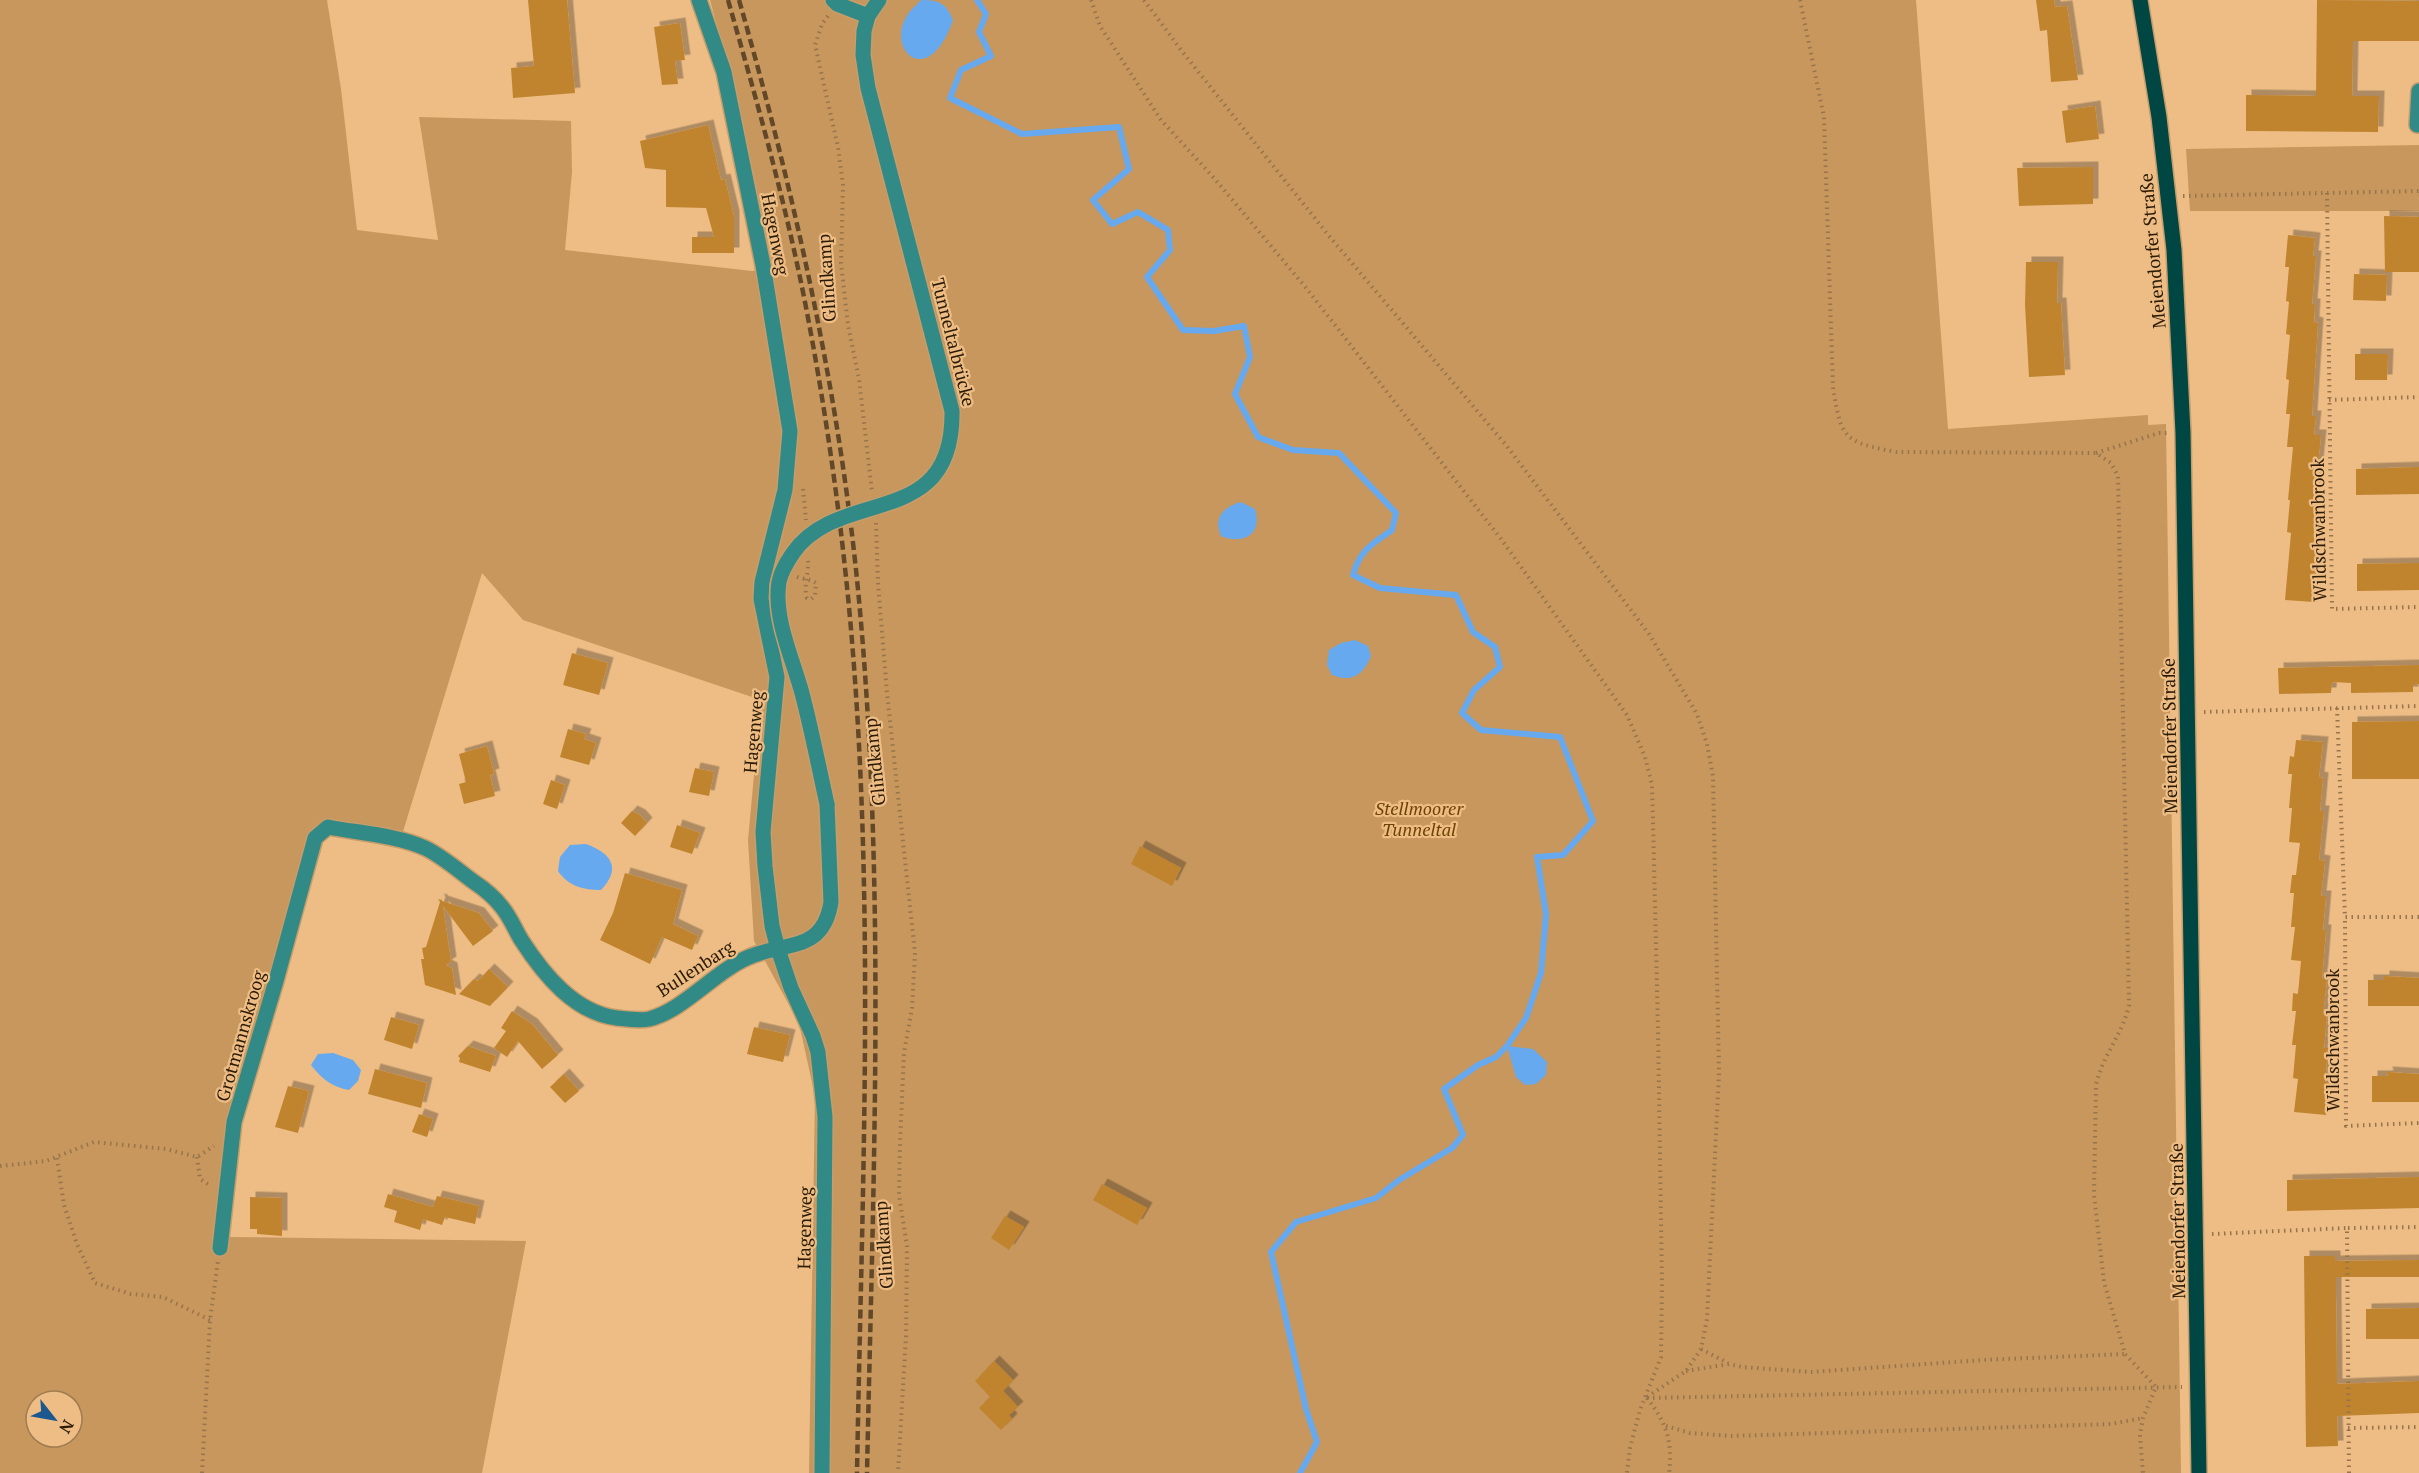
<svg xmlns="http://www.w3.org/2000/svg" width="2419" height="1473" viewBox="0 0 2419 1473" font-family="'PT Serif',serif">
	<defs>
		<filter id="shadow"><feDropShadow dx="5.5" dy="-5.5" stdDeviation="0" flood-color="#0004"/></filter>
	</defs>
	<rect width="100%" height="100%" fill="#edbd85"/>
	<g fill="#c7975d" fill-rule="evenodd">
		<path d="M0,0H327L341,89L357,230L438,240L419,117L571,121L572,172L565,250L752,271L773,268L742,120L710,0H1916L1948,429L2148,415V425L2166,424L2181,1473H809L815,1096L799,1023L754,941L748,840L761,700L523,620L482,573L398,848L326,833L241,1125L227,1211L229,1237L526,1241L482,1473H0ZM36,1401H72V1437H36Z"/>
		<polygon points="2419,145 2419,211 2190,211 2186,149"/>
	</g>
	<g fill="#66a9ef">
		<path d="M921,0C939,0 946,3 953,20C928,92 884,49 908,14C911,9 917,5 921,0Z"/>
		<path d="M1241,502L1255,509C1263,535 1243,545 1221,536C1213,518 1223,507 1241,502Z"/>
		<path d="M1355,640L1368,646L1371,656C1363,675 1352,683 1332,675L1327,665L1329,650L1341,643Z"/>
		<path d="M586,844C611,853 622,868 601,890C583,890 568,886 558,871L560,857L570,845Z"/>
		<polygon points="1507,1046 1533,1049 1547,1062 1546,1075 1536,1084 1525,1085 1516,1077"/>
		<path d="M333,1053L353,1060L361,1070L358,1081L349,1090C332,1087 322,1079 311,1065L318,1054Z"/>
	</g>
	<g fill="none" stroke-linecap="round" stroke-linejoin="round">
		<path stroke="#66a9ef" stroke-width="6" d="M977,0L986,14L979,32L991,56L961,70L950,98L1022,134L1119,127L1129,169L1093,200L1112,224L1138,212L1168,230L1170,250L1147,277L1183,330L1214,331L1244,326L1250,357L1235,394L1258,437L1293,450L1339,453L1396,513L1392,530C1372,544 1360,550 1353,575L1380,588L1456,595L1473,632L1495,647L1500,667L1474,690L1462,713L1481,730L1560,737L1593,821L1563,855L1537,857L1546,914L1541,973L1526,1018L1507,1046L1496,1057L1478,1065L1444,1089L1463,1135L1452,1148L1399,1180L1376,1198L1296,1222L1271,1252L1306,1409L1317,1442L1300,1473"/>
	</g>
	<g fill="#c1842f" filter="url(#shadow)">
		<polygon points="528,0 567,0 575,93 513,98 511,68 534,66"/>
		<polygon points="2036,0 2054,0 2055,7 2067,6 2078,80 2051,82 2047,30 2040,31"/>
		<polygon points="2317,0 2419,1 2419,41 2353,41 2352,96 2379,96 2378,132 2246,131 2246,95 2316,96"/>
		<polygon points="680,23 685,60 675,61 678,84 662,85 654,27"/>
		<polygon points="2095,106 2099,139 2066,143 2062,111"/>
		<polygon points="708,125 721,180 725,179 734,216 734,253 692,253 692,237 714,237 706,208 666,207 666,170 645,168 640,141"/>
		<polygon points="2093,167 2093,204 2019,206 2017,168"/>
		<polygon points="2384,216 2419,217 2419,272 2385,272"/>
		<polygon points="2288,235 2315,238 2313,256 2316,256 2312,304 2315,304 2314,322 2318,323 2312,416 2316,416 2314,435 2321,435 2314,503 2317,503 2315,521 2319,522 2314,569 2317,569 2314,602 2285,600 2291,533 2287,532 2290,500 2288,500 2293,447 2287,447 2290,414 2286,414 2289,380 2286,379 2290,335 2286,334 2289,302 2286,301 2289,267 2285,267"/>
		<polygon points="2026,262 2058,262 2057,303 2061,303 2065,375 2029,377 2025,305"/>
		<polygon points="2354,274 2387,275 2386,301 2353,300"/>
		<polygon points="2355,354 2388,354 2387,380 2355,380"/>
		<polygon points="2419,467 2419,494 2356,495 2356,469"/>
		<polygon points="2419,563 2419,590 2357,591 2357,564"/>
		<polygon points="572,653 608,663 599,695 563,685"/>
		<polygon points="2419,665 2419,684 2413,685 2413,692 2351,693 2351,683 2332,682 2331,693 2279,694 2278,668"/>
		<polygon points="2419,721 2419,779 2352,779 2352,722"/>
		<polygon points="568,729 586,734 584,739 596,743 589,765 560,757"/>
		<polygon points="2296,740 2323,742 2319,777 2323,778 2320,811 2324,811 2319,860 2325,861 2321,896 2326,896 2323,930 2326,930 2322,979 2327,979 2323,1014 2327,1015 2324,1048 2328,1048 2325,1082 2329,1082 2326,1115 2294,1112 2298,1079 2293,1078 2296,1045 2292,1045 2296,1011 2292,1011 2293,993 2298,994 2301,961 2291,960 2295,927 2291,927 2294,893 2290,893 2292,875 2296,875 2300,843 2289,842 2292,808 2289,808 2292,774 2288,774 2290,756 2294,757"/>
		<polygon points="487,746 494,774 490,775 495,796 464,804 459,784 466,782 459,754"/>
		<polygon points="695,768 714,772 709,796 689,792"/>
		<polygon points="551,780 565,785 557,809 543,804"/>
		<polygon points="632,811 640,815 647,823 635,836 621,823"/>
		<polygon points="677,825 700,833 692,854 670,847"/>
		<polygon points="1140,846 1181,868 1172,886 1131,864"/>
		<polygon points="625,873 682,890 673,924 698,936 692,950 662,937 650,964 600,940 613,913"/>
		<polygon points="441,898 442,901 479,913 493,931 473,946 443,906 451,962 446,965 452,968 456,995 425,985 421,959 424,959 422,948 426,947 440,902 438,899 441,900"/>
		<polygon points="489,969 508,987 490,1006 459,994 474,979 478,981"/>
		<polygon points="2384,976 2419,978 2419,1006 2368,1006 2368,980 2384,980"/>
		<polygon points="512,1011 532,1024 558,1055 542,1069 518,1041 507,1057 494,1048 506,1031 501,1028"/>
		<polygon points="391,1017 419,1025 412,1049 384,1040"/>
		<polygon points="754,1027 790,1035 783,1062 747,1054"/>
		<polygon points="468,1046 496,1056 490,1072 459,1062 460,1058 458,1056"/>
		<polygon points="375,1069 427,1083 421,1108 368,1094"/>
		<polygon points="2387,1072 2419,1074 2419,1102 2372,1102 2372,1076 2388,1076"/>
		<polygon points="564,1074 579,1091 565,1103 550,1087"/>
		<polygon points="288,1086 309,1091 298,1133 275,1127"/>
		<polygon points="419,1114 433,1119 427,1137 412,1132"/>
		<polygon points="2419,1177 2419,1208 2287,1211 2287,1180"/>
		<polygon points="1102,1184 1147,1208 1137,1225 1093,1200"/>
		<polygon points="388,1194 433,1207 437,1196 479,1206 475,1224 445,1217 442,1225 423,1219 420,1230 394,1222 397,1211 384,1207"/>
		<polygon points="250,1197 282,1198 282,1236 257,1234 257,1229 250,1229"/>
		<polygon points="1005,1216 1024,1227 1009,1250 991,1238"/>
		<polygon points="2304,1256 2335,1256 2335,1261 2419,1260 2419,1277 2336,1277 2336,1297 2337,1384 2419,1381 2419,1413 2337,1416 2338,1446 2306,1447"/>
		<polygon points="2419,1308 2419,1339 2366,1339 2366,1309"/>
		<polygon points="994,1361 1013,1380 1003,1391 1018,1407 1009,1415 1012,1419 1001,1430 979,1408 990,1397 975,1381"/>
	</g>
	<g fill="none" stroke-linecap="round" stroke-linejoin="round">
		<defs>
			<g id="minor">
				<polyline points="699,0 724,72 763,265 790,431 785,490 762,582 761,599 777,677 763,832 765,866 772,926 778,949 791,988 813,1036 818,1052 825,1117 822,1473"/>
				<polyline points="833,0 837,4 868,16"/>
				<polyline points="879,0 868,16 864,31 863,55 868,88 913,261"/>
				<polyline points="2417,125 2419,91"/>
				<path d="M220,1248L234,1122L276,981L315,838L328,827C359,833 396,835 425,848C442,856 459,871 474,882C483,888 494,897 501,906C510,916 515,930 522,941C544,975 575,1013 617,1018C627,1019 639,1021 649,1019C683,1011 715,971 749,957C786,941 823,953 831,902L827,804"/>
			</g>
			<polyline id="major" points="2140,0 2159,117 2174,250 2183,433 2199,1473"/>
		</defs>
		<use href="#minor" stroke="#c69d6b" stroke-width="18"/>
		<use href="#major" stroke="#c69d6b" stroke-width="18"/>
		<g stroke="#97744b" stroke-width="4" stroke-dasharray="1.5 4.5" stroke-linecap="butt">
			<polyline points="1091,0 1100,26 1161,120 1214,178 1307,289 1501,539 1627,715 1645,757 1652,785 1653,821 1658,1029 1662,1283 1661,1357 1640,1410 1630,1448 1627,1473"/>
			<polyline points="1144,0 1181,50 1329,236 1506,445 1649,634 1697,714 1707,744 1713,776 1719,1073 1707,1319 1701,1349 1686,1371 1647,1397"/>
			<path d="M1800,0L1824,117L1833,387C1841,439 1844,442 1896,452L2096,453L2111,463L2118,476L2129,1005C2123,1034 2102,1056 2096,1085L2094,1195L2104,1282L2125,1354L2156,1387L2143,1418L2140,1435L2143,1473"/>
			<polyline points="828,16 822,24 815,45 838,147 843,185 841,263 848,325 859,379 872,492"/>
			<polyline points="2327,193 2332,609 2419,607"/>
			<polyline points="2183,196 2419,191"/>
			<polyline points="2329,400 2419,397"/>
			<polyline points="2096,453 2159,433 2168,433"/>
			<polyline points="803,489 806,520"/>
			<polyline points="876,523 878,583 887,693 915,953 912,1008 904,1053 900,1143 899,1195 907,1246 906,1336 898,1473"/>
			<path d="M797,577C803,579 810,579 816,583L815,596L811,599L807,598C803,587 809,573 808,561"/>
			<polyline points="2337,708 2345,917"/>
			<polyline points="2204,712 2419,706"/>
			<polyline points="2419,917 2345,917 2346,1126 2419,1123"/>
			<polyline points="197,1157 200,1179 211,1186"/>
			<polyline points="57,1158 64,1205 77,1244 95,1283 131,1294 163,1297 210,1320"/>
			<polyline points="0,1166 46,1161 94,1142 166,1149 197,1157 214,1146"/>
			<polyline points="2212,1234 2347,1228"/>
			<polyline points="1701,1349 1728,1363"/>
			<polyline points="1686,1371 1729,1364 1742,1367 1811,1372 1983,1360 2125,1354"/>
			<polyline points="1647,1398 2182,1387"/>
			<path d="M1647,1398C1666,1422 1673,1441 1669,1473"/>
			<polyline points="1666,1426 1690,1433 1731,1436 2111,1424 2143,1418"/>
			<polyline points="2348,1428 2419,1427"/>
			<polyline points="202,1473 210,1320 218,1261"/>
			<polyline points="2349,1473 2347,1228 2419,1227"/>
		</g>
		<use href="#minor" stroke="#328a86" stroke-width="15"/>
		<use href="#major" stroke="#004744" stroke-width="15"/>
		<g stroke="#624828" stroke-width="4.5" stroke-dasharray="9 4.5" stroke-linecap="butt">
			<path d="M728,0C756,98 784,197 804,297C824,399 839,503 849,607C876,895 862,1185 857,1473"/>
			<path d="M739,0C795,196 840,396 859,600C886,890 873,1182 867,1473"/>
		</g>
		<defs>
			<path id="minor-bridge" d="M827,804C819,768 812,732 803,697C794,661 773,619 779,582C781,571 787,562 793,553C839,486 954,532 952,411L913,261"/>
		</defs>
		<use href="#minor-bridge" stroke="#c69d6b" stroke-width="18" stroke-linecap="butt"/>
		<use href="#minor-bridge" stroke="#328a86" stroke-width="15"/>
	</g>
	<g text-anchor="middle" dominant-baseline="central" stroke-width="4.5" stroke-linejoin="round" paint-order="stroke">
		<g font-size="18" fill="#2c1b04" stroke="#edbd85">
			<text transform="translate(776 234) rotate(79)">Hagenweg</text>
			<text transform="translate(2152 251) rotate(-95)">Meiendorfer Straße</text>
			<text transform="translate(826 278) rotate(-94)">Glindkamp</text>
			<text transform="translate(954 342) rotate(76)">Tunneltalbrücke</text>
			<text transform="translate(2318 530) rotate(-91)">Wildschwanbrook</text>
			<text transform="translate(753 732) rotate(-85)">Hagenweg</text>
			<text transform="translate(2169 736) rotate(-91)">Meiendorfer Straße</text>
			<text transform="translate(874 762) rotate(-96)">Glindkamp</text>
			<text transform="translate(695 968) rotate(-33)">Bullenbarg</text>
			<text transform="translate(240 1036) rotate(-74)">Grotmannskroog</text>
			<text transform="translate(2332 1040) rotate(-90)">Wildschwanbrook</text>
			<text transform="translate(2177 1221) rotate(-91)">Meiendorfer Straße</text>
			<text transform="translate(804 1228) rotate(-89)">Hagenweg</text>
			<text transform="translate(883 1245) rotate(-94)">Glindkamp</text>
		</g>
		<g font-size="18" font-style="italic" fill="#6d4300" stroke="#edbd85">
			<text x="1419" y="808">Stellmoorer<tspan x="1419" dy="21">Tunneltal</tspan></text>
		</g>
	</g>
	<g transform="translate(54 1419) rotate(121)"><circle r="28" fill="#edbd85" stroke="#a07c51" stroke-width="1.5"/>
	<path d="M0-4.5L10 22L0 15L-10 22Z" fill="#1d578f"/>
	<text y="-9" font-size="16" font-weight="bold" text-anchor="middle" fill="#2c1b04">N</text>
	</g>
</svg>
